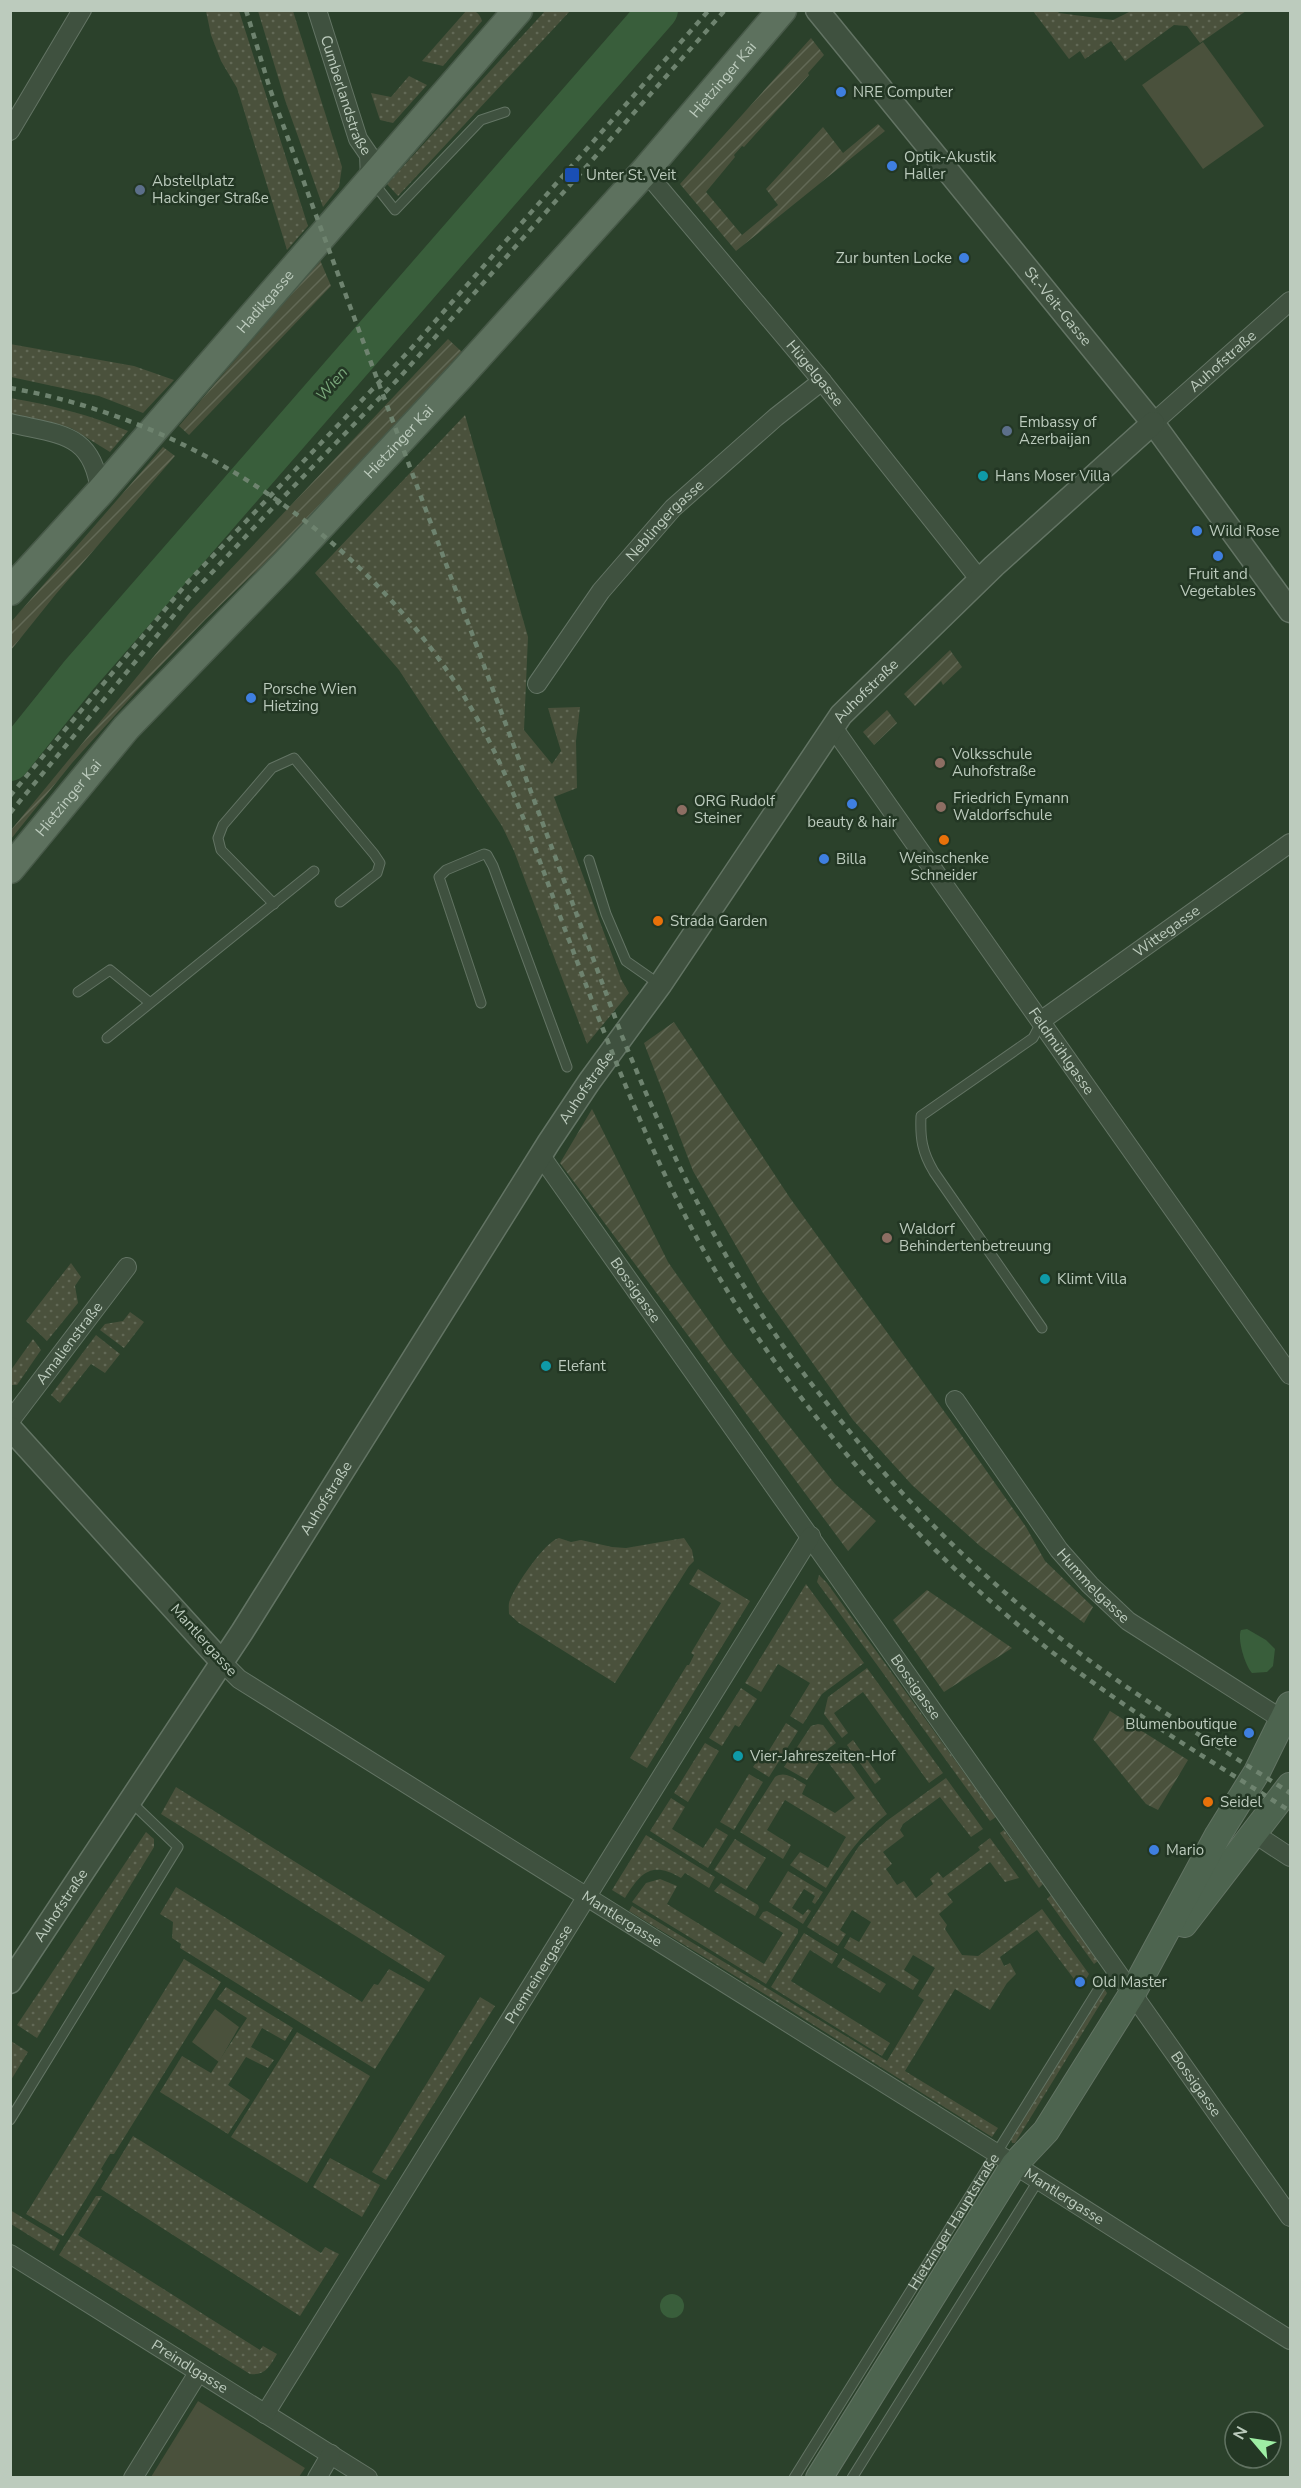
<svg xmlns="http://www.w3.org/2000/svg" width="1301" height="2488" viewBox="0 0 1301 2488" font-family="'Nunito Sans',sans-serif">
	<defs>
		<pattern id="grass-dots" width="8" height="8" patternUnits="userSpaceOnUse" patternTransform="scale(1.5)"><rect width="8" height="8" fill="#4a513c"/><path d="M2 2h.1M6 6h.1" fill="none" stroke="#626956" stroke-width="1.8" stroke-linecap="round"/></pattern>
		<pattern id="garden-furrows" width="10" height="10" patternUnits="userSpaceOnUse" patternTransform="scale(1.5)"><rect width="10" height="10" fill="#4a513c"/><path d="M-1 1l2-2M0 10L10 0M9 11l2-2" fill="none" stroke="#626956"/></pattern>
	</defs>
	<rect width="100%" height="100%" fill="#2b412b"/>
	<g fill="url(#grass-dots)">
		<polygon points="206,11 239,11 308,226 287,250 237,88 221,61 211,35"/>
		<polygon points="258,11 293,11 342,167 339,187 323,207 285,100"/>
		<path d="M466,11C475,10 479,12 482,21L443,66L422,61Z"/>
		<polygon points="545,11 570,11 398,196 387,184"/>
		<polygon points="1033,11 1057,11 1059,13 1113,20 1131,11 1246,11 1200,43 1187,26 1174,25 1125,61 1111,41 1085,59 1080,51 1069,59"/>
		<polygon points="409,76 427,85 393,123 380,120 371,93 391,97"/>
		<polygon points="10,344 134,366 174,380 143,413 99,396 11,377"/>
		<path d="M10,398C52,405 90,415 128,431L110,452L71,428L11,416Z"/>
		<polygon points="465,415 528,637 524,730 552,764 561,751 548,708 580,707 576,741 577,788 554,797 621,979 629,993 587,1044 514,851 502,826 399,670 315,573"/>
		<polygon points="71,1263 81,1277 75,1286 78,1303 47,1341 26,1321"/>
		<polygon points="130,1312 144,1322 124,1348 100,1330 105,1324 123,1321"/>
		<polygon points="96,1335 120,1354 105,1373 91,1364 60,1403 51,1395"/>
		<polygon points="33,1339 41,1350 17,1385 11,1385 11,1370"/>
		<path d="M559,1538L571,1542L581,1540L612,1547L626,1548L684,1538L692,1550L694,1561L689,1566L615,1683L519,1623L509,1614C509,1609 508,1604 510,1600C515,1586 545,1541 559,1538Z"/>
		<polygon points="698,1569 750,1601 647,1768 630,1758 687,1665 689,1665 694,1655 691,1653 721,1603 689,1584"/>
		<polygon points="819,1575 827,1583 996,1817 990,1821 817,1582"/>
		<polygon points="806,1584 864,1663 822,1694 803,1724 790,1716 810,1683 778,1664 761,1692 745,1683"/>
		<polygon points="867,1668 943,1773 929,1783 863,1692 834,1713 848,1733 842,1738 824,1714 828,1697"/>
		<polygon points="741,1688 757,1699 739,1727 735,1725 722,1746 709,1738"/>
		<polygon points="786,1723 798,1731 769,1777 753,1767 761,1755 765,1757"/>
		<polygon points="818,1724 823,1725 836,1743 828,1749 807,1780 784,1767 811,1726"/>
		<polygon points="853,1740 881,1779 875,1784 847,1745"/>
		<polygon points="705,1743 719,1751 688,1802 674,1793"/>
		<path d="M840,1748L887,1814C860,1835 844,1859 826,1888L790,1865L800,1852L828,1868L846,1837L785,1800L767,1830L791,1845L783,1859L740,1832L775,1777C786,1770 796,1780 806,1785L802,1794L835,1813L855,1798L828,1762Z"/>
		<polygon points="749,1774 763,1782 734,1830 720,1822"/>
		<polygon points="946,1778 983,1829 971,1837 940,1797 903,1824 900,1830 904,1836 883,1852 892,1864 886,1869 897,1885 904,1881 916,1898 933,1884 930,1879 938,1872 943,1878 980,1850 978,1847 990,1838 1019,1878 1005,1882 990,1862 947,1894 953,1902 939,1914 947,1925 945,1929 962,1955 978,1956 1042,1909 1089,1974 1086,1979 1076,1975 1074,1979 1037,1930 1000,1957 1004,1966 1010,1963 1016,1974 1007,1983 990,2010 955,1989 905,2071 998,2128 992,2137 763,1993 629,1911 632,1906 887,2061 924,2000 918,1996 935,1968 913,1955 904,1970 919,1980 913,1990 844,1948 850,1937 859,1942 871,1922 852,1910 840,1930 846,1934 838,1946 807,1927 859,1846 888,1820"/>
		<polygon points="176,1787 445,1956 429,1982 161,1814"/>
		<polygon points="671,1798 685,1807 672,1829 703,1848 716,1828 728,1835 708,1868 650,1831"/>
		<polygon points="1004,1830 1043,1884 1039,1888 1000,1833"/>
		<polygon points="146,1832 154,1839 154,1847 37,2038 17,2025"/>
		<path d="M646,1835L715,1877L709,1888L685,1873L681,1878C652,1861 641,1872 625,1898L612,1890Z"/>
		<polygon points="735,1839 766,1858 746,1890 714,1870"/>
		<polygon points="788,1871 823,1892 815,1904 812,1902 815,1896 804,1889 792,1908 803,1915 808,1909 811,1911 803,1924 769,1902"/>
		<polygon points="660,1879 677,1886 667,1904 764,1964 783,1933 759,1918 763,1912 767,1911 798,1929 798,1933 766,1984 632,1902 646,1883"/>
		<polygon points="721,1883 758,1905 759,1908 755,1916 714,1891"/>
		<polygon points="176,1887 362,2002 374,1984 378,1985 389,1969 425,1989 375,2069 180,1948 181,1944 172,1938 173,1922 160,1914"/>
		<polygon points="1051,1895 1098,1961 1094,1964 1047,1899"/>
		<polygon points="804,1933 838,1954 832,1964 810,1950 791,1981 890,2043 882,2056 771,1987"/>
		<polygon points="843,1958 886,1984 880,1993 837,1967"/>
		<polygon points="184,1959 221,1982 114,2154 110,2154 101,2169 103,2171 63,2236 26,2214"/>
		<polygon points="226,1987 293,2028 285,2041 262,2028 251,2047 274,2060 268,2068 246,2057 228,2085 250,2100 228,2134 160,2092 182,2056 211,2073 247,2018 217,1999"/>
		<polygon points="1105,1990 1107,1993 1015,2143 1012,2143 1011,2139 1102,1991"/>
		<polygon points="480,1997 495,2006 386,2180 372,2172"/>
		<polygon points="297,2032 370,2076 307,2183 231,2137"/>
		<polygon points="11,2041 28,2052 11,2080"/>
		<polygon points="133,2136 321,2253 325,2247 339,2254 300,2316 101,2189"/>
		<polygon points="330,2158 380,2185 362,2217 313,2187"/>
		<path d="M96,2196H102L78,2235L260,2350L263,2346L277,2354C270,2366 265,2376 250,2374L59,2255Z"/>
		<polygon points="10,2210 60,2240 54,2251 11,2224"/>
	</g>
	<g fill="#4a513c">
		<polygon points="1203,42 1264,126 1203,169 1142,85"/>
		<polygon points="215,2009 239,2027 219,2062 192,2042"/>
		<polygon points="198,2401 305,2468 299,2477 151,2477"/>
	</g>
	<g fill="url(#garden-furrows)">
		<polygon points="811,38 824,55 808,73 809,75 744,147 742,146 734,155 735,157 706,192 742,235 778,205 766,189 823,127 843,153 878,124 885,131 736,251 680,184"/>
		<polygon points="320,260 331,286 189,435 179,426"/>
		<polygon points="448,339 462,352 451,363 453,368 299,536 253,574 206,619 144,683 72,763 11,839 11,830 191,611"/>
		<polygon points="163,447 175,456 56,594 11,650 11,622"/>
		<polygon points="950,650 962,667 943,685 941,681 915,706 904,694"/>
		<polygon points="887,710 897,723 874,745 863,732"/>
		<polygon points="674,1022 790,1198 959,1432 1026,1527 1045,1561 1093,1607 1084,1623 980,1546 912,1485 853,1420 763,1293 693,1171 644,1043"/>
		<polygon points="592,1109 668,1262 727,1347 835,1484 876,1521 848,1551 560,1163"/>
		<polygon points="927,1590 1012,1648 944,1692 893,1620"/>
		<polygon points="1110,1711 1188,1760 1158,1810 1146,1804 1093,1739"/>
	</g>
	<g fill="#395e3b">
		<path d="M1247,1629L1266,1640L1275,1649L1273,1666L1267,1672L1252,1673C1245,1666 1237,1639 1241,1630Z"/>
		<circle cx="672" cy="2306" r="12"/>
	</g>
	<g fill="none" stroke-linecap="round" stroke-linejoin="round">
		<polyline stroke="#395e3b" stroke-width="40" points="10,761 79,675 658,10"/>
		<defs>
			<g id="service">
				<polyline points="372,181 395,210 481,120 505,112"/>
				<polyline points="589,860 606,914 626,961 659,984"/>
				<polyline points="274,904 221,850 218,838 223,825 272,768 294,758 374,854 380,863 377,873 340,902"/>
				<polyline points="78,992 110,970 149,1002"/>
				<polyline points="481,1003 439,877 446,870 484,854 487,855 493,866 567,1067"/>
				<path d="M1041,1023L1033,1038L921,1116C920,1138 922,1152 934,1172L1042,1328"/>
				<polyline points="107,1038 314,871"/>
				<polyline points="10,2120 178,1847 130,1801"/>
				<path id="s1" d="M794,2478L1103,1982L1117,1972"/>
				<polyline points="852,2478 1038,2181"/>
			</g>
			<g id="minor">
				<path id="s2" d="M317,10L358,139L369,155L370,179"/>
				<polyline points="10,131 82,10"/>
				<path id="s3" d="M645,171L822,381L980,580"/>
				<path d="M10,423C60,435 93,432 100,492"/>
				<path id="s4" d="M1153,423L1290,301"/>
				<path id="s5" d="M537,684L601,591L673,508L776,417L822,381"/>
				<path id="s6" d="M832,726L1290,1375"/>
				<path id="s7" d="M1042,1020L1290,843"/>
				<path id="s8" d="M541,1156L1290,2217"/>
				<path id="s9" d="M955,1400L1059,1550L1090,1585L1128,1621L1283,1720"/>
				<path id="s10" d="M10,1421L127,1267"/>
				<path id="s11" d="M222,1662L239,1679L996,2153L1290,2340"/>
				<polyline points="1255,1834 1290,1857"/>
				<path id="s12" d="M10,2254L368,2478"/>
				<path id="s13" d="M265,2414L811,1536"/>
				<polyline points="133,2478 198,2373"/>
				<polyline points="317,2478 331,2454"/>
			</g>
			<g id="tertiary">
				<path id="s14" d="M817,10L1153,423L1290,611"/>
				<polyline points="10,1428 222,1662"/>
				<path id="s15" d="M10,1982L242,1632L549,1142L589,1082L660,985L841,715L994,566L1153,423"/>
			</g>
			<g id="secondary">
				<polyline points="1184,1924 1290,1786"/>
				<polyline points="819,2478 1014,2165 1046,2131 1132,1994 1218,1835 1257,1772 1290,1705"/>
			</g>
			<g id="primary">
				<path id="s16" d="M10,591L100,492L518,10"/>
				<path id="s17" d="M10,869L126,728L287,562L460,376L645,171L782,10"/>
			</g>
		</defs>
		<use href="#service" stroke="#637464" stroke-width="11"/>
		<use href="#minor" stroke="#637464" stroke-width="20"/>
		<use href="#tertiary" stroke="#637464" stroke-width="25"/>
		<use href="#secondary" stroke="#637464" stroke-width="28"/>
		<use href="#primary" stroke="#485a49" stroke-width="31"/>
		<use href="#service" stroke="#3f513f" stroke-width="9"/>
		<use href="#minor" stroke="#3f513f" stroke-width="18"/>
		<use href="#tertiary" stroke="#3f513f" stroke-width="22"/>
		<use href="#secondary" stroke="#4d644f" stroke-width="26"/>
		<use href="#primary" stroke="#5d715e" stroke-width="28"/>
		<g stroke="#6e836f" stroke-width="4.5" stroke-dasharray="6 6" stroke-linecap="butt">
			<path d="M246,10L270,89L313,207L622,1036C661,1131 703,1223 759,1310C792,1362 833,1411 872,1459"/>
			<path d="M10,388C100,404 183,438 259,488C340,541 410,611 462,693C510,769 537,856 569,940C618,1070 668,1203 746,1320C835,1454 944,1572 1073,1668C1143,1720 1217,1765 1290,1811"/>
			<polyline points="10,796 188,582 409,351 709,10"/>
			<polyline points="10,813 189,597 264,517 400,377 725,10"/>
			<path d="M868,1454C931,1529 1004,1596 1082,1655C1149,1705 1221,1748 1290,1793"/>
		</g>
	</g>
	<g fill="#3f7fe0" stroke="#233724" stroke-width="2">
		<circle cx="841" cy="92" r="6"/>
		<circle cx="892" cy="166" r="6"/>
		<circle cx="964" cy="258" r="6"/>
		<circle cx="1197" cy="531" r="6"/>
		<circle cx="1218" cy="556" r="6"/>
		<circle cx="251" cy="698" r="6"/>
		<circle cx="852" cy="804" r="6"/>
		<circle cx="824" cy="859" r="6"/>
		<circle cx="1249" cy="1733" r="6"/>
		<circle cx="1154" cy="1850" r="6"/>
		<circle cx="1080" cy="1982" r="6"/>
	</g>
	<rect fill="#1a4fb4" stroke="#233724" stroke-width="2" x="564" y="167" width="16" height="16" rx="3"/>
	<g fill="#5c6f8a" stroke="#233724" stroke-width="2">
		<circle cx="140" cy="190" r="6"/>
		<circle cx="1007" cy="431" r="6"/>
	</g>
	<g fill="#0f9aa8" stroke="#233724" stroke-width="2">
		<circle cx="983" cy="476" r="6"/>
		<circle cx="1045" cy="1279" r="6"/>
		<circle cx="546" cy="1366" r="6"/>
		<circle cx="738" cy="1756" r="6"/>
	</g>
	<g fill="#8d6e63" stroke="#233724" stroke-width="2">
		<circle cx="940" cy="763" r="6"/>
		<circle cx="941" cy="807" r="6"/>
		<circle cx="682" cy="810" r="6"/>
		<circle cx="887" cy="1238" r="6"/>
	</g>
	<g fill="#e8710a" stroke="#233724" stroke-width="2">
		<circle cx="944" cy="840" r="6"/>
		<circle cx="658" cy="921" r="6"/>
		<circle cx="1208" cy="1802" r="6"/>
	</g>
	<g text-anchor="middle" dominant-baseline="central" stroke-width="5" stroke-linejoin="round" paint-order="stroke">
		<g font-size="15" fill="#bccbbd" stroke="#233724">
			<text stroke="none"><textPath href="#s17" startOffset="1064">Hietzinger Kai</textPath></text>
			<text stroke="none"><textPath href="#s2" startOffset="90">Cumberlandstraße</textPath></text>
			<text stroke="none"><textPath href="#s16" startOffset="386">Hadikgasse</textPath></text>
			<text stroke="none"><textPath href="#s14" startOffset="382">St.-Veit-Gasse</textPath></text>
			<text stroke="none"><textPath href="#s4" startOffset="93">Auhofstraße</textPath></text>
			<text stroke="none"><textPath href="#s3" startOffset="264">Hügelgasse</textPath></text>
			<text stroke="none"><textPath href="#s17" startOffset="578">Hietzinger Kai</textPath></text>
			<text stroke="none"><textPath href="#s5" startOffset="208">Neblingergasse</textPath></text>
			<text stroke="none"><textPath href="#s15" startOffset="1550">Auhofstraße</textPath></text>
			<text stroke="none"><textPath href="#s17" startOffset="92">Hietzinger Kai</textPath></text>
			<text stroke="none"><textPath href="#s7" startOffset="153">Wittegasse</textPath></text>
			<text stroke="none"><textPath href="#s6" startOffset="398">Feldmühlgasse</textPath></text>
			<text stroke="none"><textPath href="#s15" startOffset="1064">Auhofstraße</textPath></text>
			<text stroke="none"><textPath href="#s8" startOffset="164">Bossigasse</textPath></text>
			<text stroke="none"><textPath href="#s10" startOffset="98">Amalienstraße</textPath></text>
			<text stroke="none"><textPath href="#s15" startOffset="578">Auhofstraße</textPath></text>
			<text stroke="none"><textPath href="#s9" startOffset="232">Hummelgasse</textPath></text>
			<text transform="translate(204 1640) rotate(48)">Mantlergasse</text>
			<text stroke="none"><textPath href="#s8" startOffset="650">Bossigasse</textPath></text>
			<text stroke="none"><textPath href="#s15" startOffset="92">Auhofstraße</textPath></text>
			<text stroke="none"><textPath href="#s11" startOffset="476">Mantlergasse</textPath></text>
			<text stroke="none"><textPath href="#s13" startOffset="518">Premreinergasse</textPath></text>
			<text stroke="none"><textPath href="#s8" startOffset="1136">Bossigasse</textPath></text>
			<text stroke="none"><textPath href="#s11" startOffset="998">Mantlergasse</textPath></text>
			<text stroke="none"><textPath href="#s1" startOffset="302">Hietzinger Hauptstraße</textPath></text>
			<text stroke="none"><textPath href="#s12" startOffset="212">Preindlgasse</textPath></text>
		</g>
		<g font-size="15" fill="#bccbbd" stroke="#233724" text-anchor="start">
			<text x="853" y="92">NRE Computer</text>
			<text x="904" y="157">Optik-Akustik<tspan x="904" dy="17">Haller</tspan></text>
			<text x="586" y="175">Unter St. Veit</text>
			<text x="152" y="181">Abstellplatz<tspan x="152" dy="17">Hackinger Straße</tspan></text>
			<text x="952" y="258" text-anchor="end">Zur bunten Locke</text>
			<text x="1019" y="422">Embassy of<tspan x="1019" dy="17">Azerbaijan</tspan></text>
			<text x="995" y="476">Hans Moser Villa</text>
			<text x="1209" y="531">Wild Rose</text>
			<text x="1218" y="574" text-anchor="middle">Fruit and<tspan x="1218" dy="17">Vegetables</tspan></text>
			<text x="263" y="689">Porsche Wien<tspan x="263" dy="17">Hietzing</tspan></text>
			<text x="952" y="754">Volksschule<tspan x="952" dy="17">Auhofstraße</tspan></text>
			<text x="953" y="798">Friedrich Eymann<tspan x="953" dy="17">Waldorfschule</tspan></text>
			<text x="694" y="801">ORG Rudolf<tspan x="694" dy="17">Steiner</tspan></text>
			<text x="852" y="822" text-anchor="middle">beauty &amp; hair</text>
			<text x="944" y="858" text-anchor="middle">Weinschenke<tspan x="944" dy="17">Schneider</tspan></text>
			<text x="836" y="859">Billa</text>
			<text x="670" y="921">Strada Garden</text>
			<text x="899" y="1229">Waldorf<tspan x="899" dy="17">Behindertenbetreuung</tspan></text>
			<text x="1057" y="1279">Klimt Villa</text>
			<text x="558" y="1366">Elefant</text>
			<text x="1237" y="1724" text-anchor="end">Blumenboutique<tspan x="1237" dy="17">Grete</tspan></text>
			<text x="750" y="1756">Vier-Jahreszeiten-Hof</text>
			<text x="1220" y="1802">Seidel</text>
			<text x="1166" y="1850">Mario</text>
			<text x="1092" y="1982">Old Master</text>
		</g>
		<g font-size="16" font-style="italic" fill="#79a67a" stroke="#233724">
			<text transform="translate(332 384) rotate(-49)">Wien</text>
		</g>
	</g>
	<rect width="1301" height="2488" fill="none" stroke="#bccbbd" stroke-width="24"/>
	<g transform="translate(1253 2440) rotate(299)"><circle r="28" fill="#233724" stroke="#607261" stroke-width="1.5"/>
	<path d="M0-4.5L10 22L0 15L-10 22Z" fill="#9eeea4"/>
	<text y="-9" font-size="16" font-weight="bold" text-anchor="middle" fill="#bccbbd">N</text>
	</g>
</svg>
